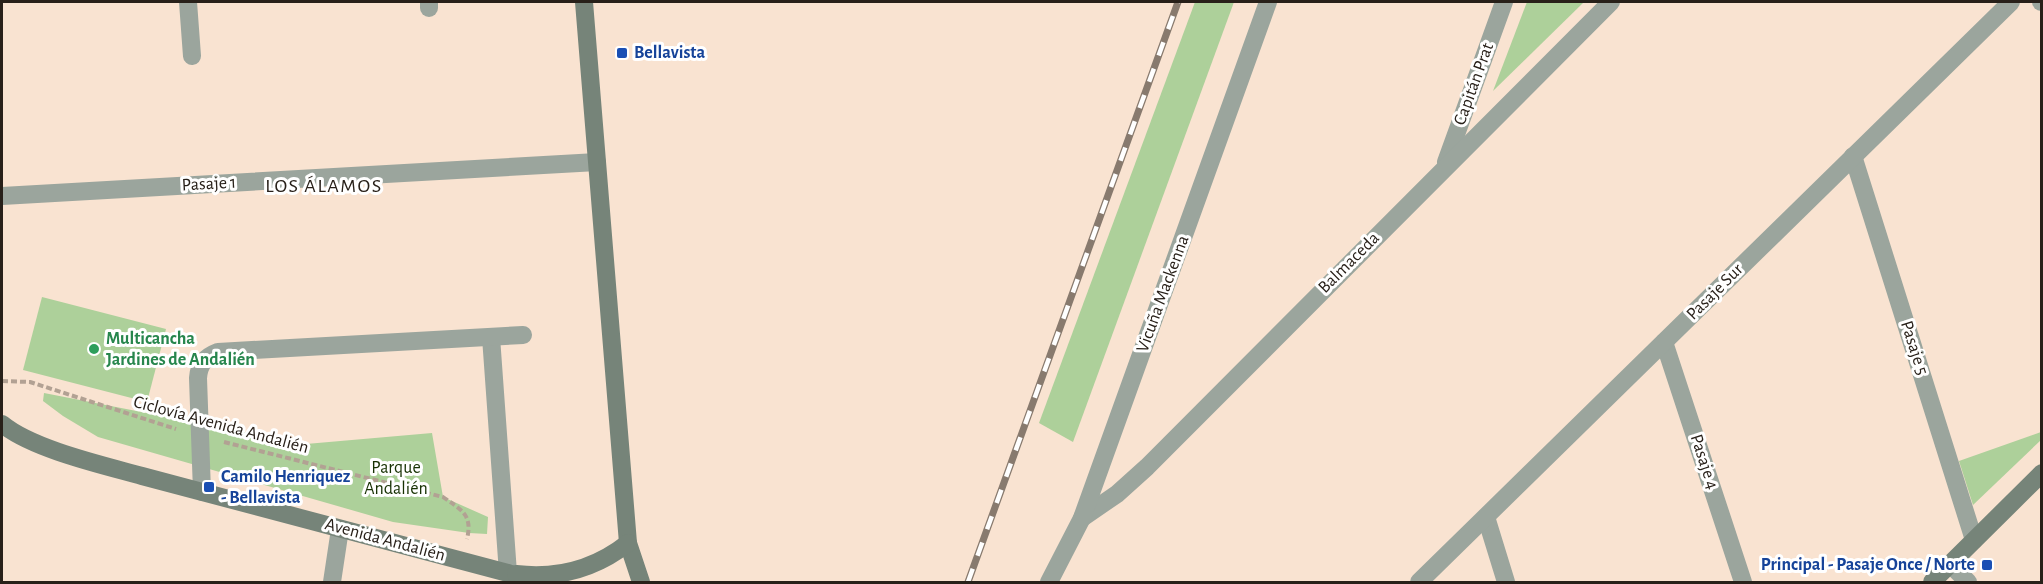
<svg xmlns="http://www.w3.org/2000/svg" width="2043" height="584" viewBox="0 0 2043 584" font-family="'Alegreya Sans',sans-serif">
	<rect width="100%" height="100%" fill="#f9e3d1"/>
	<g fill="#add09a">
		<polygon points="1195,2 1234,2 1073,442 1039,423"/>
		<polygon points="1527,2 1584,2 1493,91"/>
		<polygon points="42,297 166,329 147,402 23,370"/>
		<polygon points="44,393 306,444 432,433 443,497 488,517 487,534 469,533 393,522 98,437 63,416 43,401"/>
		<polygon points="2041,432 2041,440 1973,505 1959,461"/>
	</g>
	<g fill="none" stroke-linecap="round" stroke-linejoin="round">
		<g stroke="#b2a193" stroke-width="4" stroke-dasharray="6 3" stroke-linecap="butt">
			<polyline points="2,381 30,382 176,429"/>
			<path d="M224,442L443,497C461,510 473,514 467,539"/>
		</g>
		<g stroke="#9ba59d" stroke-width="18">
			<polyline points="188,2 192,56"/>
			<polyline points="429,2 429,8"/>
			<polyline points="2041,2 2042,2"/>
			<polyline points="1853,156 1974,540"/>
			<polyline points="1446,162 1504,2"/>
			<polyline points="2,196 597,162"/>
			<polyline points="491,337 508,573"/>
			<polyline points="1664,342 1743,582"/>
			<path d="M202,492L198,378C199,364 205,357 218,352L523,335"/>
			<polyline points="1486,517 1506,582"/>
			<polyline points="1082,518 1117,494 1147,467 1611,2"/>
			<polyline points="1950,564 1968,582"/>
			<polyline points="332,582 340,529"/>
			<polyline points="1049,582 1082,518 1268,2"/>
			<polyline points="1419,582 2011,2"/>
		</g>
		<g stroke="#768479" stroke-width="18">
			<polyline points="584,2 628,543 641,582"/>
			<path d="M2,424C32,449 102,465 142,476L508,573L528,582"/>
			<path d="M516,574C558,579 595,569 628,543"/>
			<polyline points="1932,582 2042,473"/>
		</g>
		<defs>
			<polyline id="rail" points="968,582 1178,2"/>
		</defs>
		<use href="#rail" stroke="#887a6e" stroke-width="7"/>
		<use href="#rail" stroke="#fff" stroke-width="4.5" stroke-dasharray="14" stroke-linecap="butt"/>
	</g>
	<g fill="#1a4fb4" stroke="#fff" stroke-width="2">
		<rect x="616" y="47" width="12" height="12" rx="3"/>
		<rect x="203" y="481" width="12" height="12" rx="3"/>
		<rect x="1981" y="559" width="12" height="12" rx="3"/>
	</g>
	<circle fill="#2e9e5b" stroke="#fff" stroke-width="2" cx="94" cy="349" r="6"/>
	<g text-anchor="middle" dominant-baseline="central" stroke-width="6" stroke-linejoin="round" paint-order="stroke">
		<g font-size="18" font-weight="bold" fill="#164399" stroke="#fff" text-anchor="start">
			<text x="634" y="53">Bellavista</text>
			<text x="221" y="477">Camilo Henriquez<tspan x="221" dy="21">- Bellavista</tspan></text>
			<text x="1975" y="565" text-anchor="end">Principal - Pasaje Once / Norte</text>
		</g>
		<g font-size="18" fill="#282019" stroke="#fff">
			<text transform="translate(1474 84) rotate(-70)">Capitán Prat</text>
			<text transform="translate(209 184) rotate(-3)">Pasaje 1</text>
			<text transform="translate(1349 263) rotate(-45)">Balmaceda</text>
			<text transform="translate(1715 292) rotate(-45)">Pasaje Sur</text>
			<text transform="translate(1163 294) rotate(-70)">Vicuña Mackenna</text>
			<text transform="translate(1914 348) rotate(72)">Pasaje 5</text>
			<text transform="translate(221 425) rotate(15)">Ciclovía Avenida Andalién</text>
			<text transform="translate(1704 462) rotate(72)">Pasaje 4</text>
			<text transform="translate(385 540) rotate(15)">Avenida Andalién</text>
		</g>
		<g font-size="18" font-weight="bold" fill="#27864d" stroke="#fff" text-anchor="start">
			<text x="106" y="339">Multicancha<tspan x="106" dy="21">Jardines de Andalién</tspan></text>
		</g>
		<g font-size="18" fill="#173103" stroke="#fff">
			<text x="396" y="468">Parque<tspan x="396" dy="21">Andalién</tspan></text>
		</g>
		<g font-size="20" letter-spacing="1.5" fill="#282019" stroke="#fff">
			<text x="324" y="186">LOS ÁLAMOS</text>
		</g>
	</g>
	<rect width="2043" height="584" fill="none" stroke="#282019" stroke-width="6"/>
</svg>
